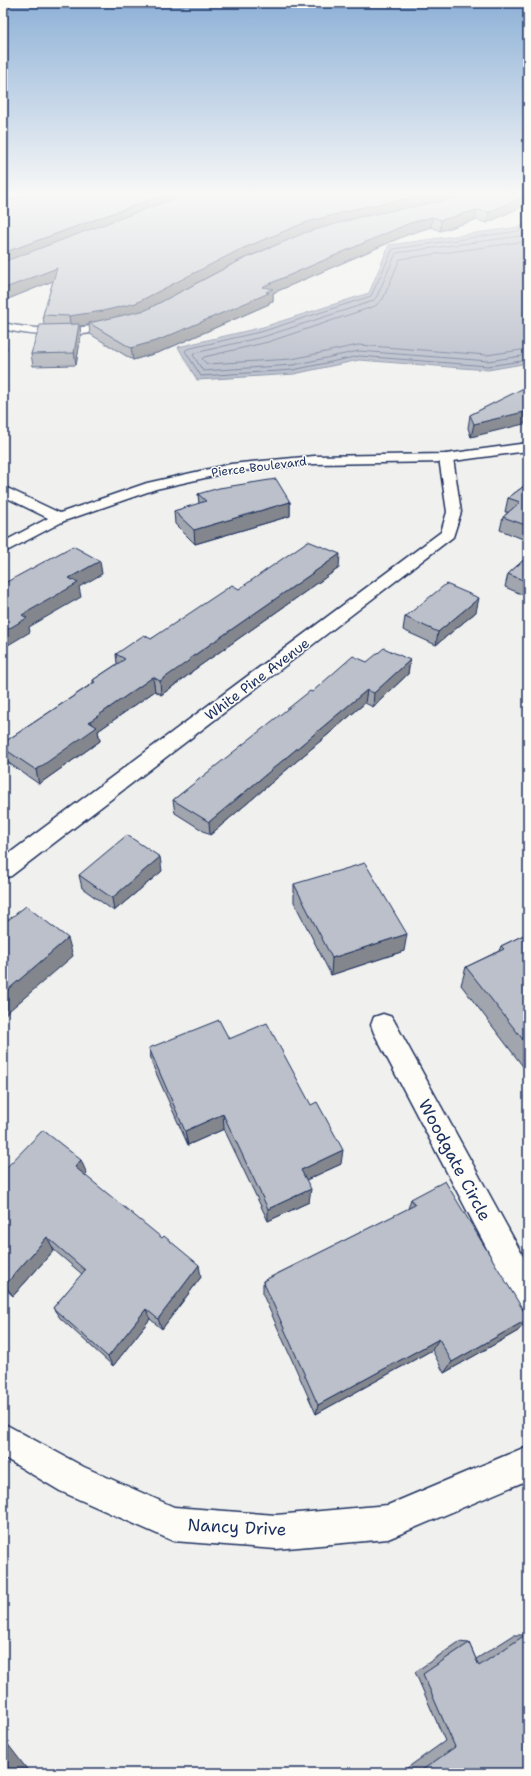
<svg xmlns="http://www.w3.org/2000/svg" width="531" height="1776" viewBox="0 0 531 1776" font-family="'Shantell Sans',sans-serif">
	<rect width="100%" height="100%" fill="#f0f0ee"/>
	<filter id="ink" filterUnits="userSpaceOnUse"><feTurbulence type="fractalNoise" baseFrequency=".025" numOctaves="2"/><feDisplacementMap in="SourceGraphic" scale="8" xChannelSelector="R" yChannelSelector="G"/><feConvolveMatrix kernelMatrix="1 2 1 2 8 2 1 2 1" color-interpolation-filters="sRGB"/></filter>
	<g filter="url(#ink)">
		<polygon fill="#a7adbd" stroke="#6f7b97" points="528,222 528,363 488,370 359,360 294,374 197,380 178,347 263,327 369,293 389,245 519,227"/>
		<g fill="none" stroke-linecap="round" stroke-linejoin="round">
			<g stroke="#536184" stroke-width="1">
				<polyline points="528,226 519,231 393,249 371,296 264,331 187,349 185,351 201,376 293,370 359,356 488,366 528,360"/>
				<polyline points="528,232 520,236 396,253 377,296 373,301 266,336 195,353 193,355 203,371 293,365 359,351 488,361 528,355"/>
				<polyline points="528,239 521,242 400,259 383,299 375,306 268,342 204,357 202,359 207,364 292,359 358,345 487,355 528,349"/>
			</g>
			<defs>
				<g id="street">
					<path d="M118,322L124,325L122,327C82,337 43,339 3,329V323C42,332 79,329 118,322Z"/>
					<polygon points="446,454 451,455 453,458 461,512 453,537 11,876 3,878 3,858 441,532 447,512 439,458 441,455"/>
					<polygon points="3,486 64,515 66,518 64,521 54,521 3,496"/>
					<polygon points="383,1014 392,1017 528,1265 528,1310 517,1306 374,1033 371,1025 374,1017"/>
					<polygon points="3,1423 84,1467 174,1507 276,1515 388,1505 528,1446 528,1480 388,1539 276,1549 173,1541 60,1491 3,1457"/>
				</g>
				<polygon id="secondary" points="528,443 528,451 446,462 314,464 231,472 156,489 64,521 3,553 3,542 54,515 147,483 231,464 314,456 446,454"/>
			</defs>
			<use href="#street" stroke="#1b2f5e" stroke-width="3"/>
			<use href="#secondary" stroke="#1b2f5e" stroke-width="3"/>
			<use href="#street" fill="#fdfcf7" fill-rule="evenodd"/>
			<use href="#secondary" fill="#fdfcf7" fill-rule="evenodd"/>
		</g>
		<g fill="#a1a5ae" stroke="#1b2f5e" fill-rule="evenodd">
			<path d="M38,192H528L487,223L475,220L440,231L431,227L409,234L273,293V301L269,302V304L160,352L133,360L90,334L89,325L80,326L81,335L76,365L33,366L31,354L44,325L43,315L53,281L3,301V202ZM294,238L180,292L240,260Z"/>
			<polygon points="528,386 471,437 468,428 470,415"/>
			<polygon points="528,483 528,541 500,530 503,517 508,512 505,512 508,498"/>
			<polygon points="198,494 290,502 290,516 195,544 175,524 174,511 199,504"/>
			<polygon points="528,556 528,597 505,587 508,574"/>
			<polygon points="339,568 191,672 191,673 161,695 155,691 98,731 100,741 39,784 3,759 3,743 93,683 93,680 117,664 116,654 151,639 239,589"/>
			<polygon points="476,612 436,645 403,630 405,617"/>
			<polygon points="410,660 408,674 373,707 365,703 210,835 175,813 173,800 312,692 367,662"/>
			<polygon points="162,871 114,911 82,888 79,875"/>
			<polygon points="294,884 404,951 331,975 294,902"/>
			<polygon points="528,933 528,1073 461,985 466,967 499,951 501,946"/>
			<polygon points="229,1039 341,1164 306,1180 309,1202 268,1221 224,1129 188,1145 152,1064 149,1048"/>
			<polygon points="528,1166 528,1175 525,1171"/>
			<polygon points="3,1171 87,1174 85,1176 201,1277 162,1329 150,1319 113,1366 60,1318 53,1308 82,1274 54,1250 13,1296 3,1287"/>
			<polygon points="411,1199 518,1331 444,1373 432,1350 316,1414 263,1295 263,1281 408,1209"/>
			<polygon points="514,1635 525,1635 528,1773 400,1773 445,1741 415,1672 459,1642 469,1643 476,1659"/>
		</g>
		<g fill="#83868d" stroke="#1b2f5e">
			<polygon points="171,192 198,192 3,264 3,253"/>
			<polygon points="442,192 453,192 452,200 303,234 240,260 137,315 89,323 89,325 80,326 81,335 76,365 69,316 239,250 304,223 359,208"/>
			<polygon points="528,195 528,204 487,223 489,212"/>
			<polygon points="477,210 475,220 440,231 441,220"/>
			<polygon points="432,217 431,227 409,234 273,293 273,301 269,302 269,304 160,352 133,360 131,348 262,287 410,223"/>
			<polygon points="57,268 58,279 3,301 3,289"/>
			<polygon points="5,337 7,349 3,351 3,338"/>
			<polygon points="528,411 528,423 471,437 474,424"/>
			<polygon points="290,502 290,516 195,544 194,530"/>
			<polygon points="340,554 339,568 191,672 191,673 161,695 160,681 189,659"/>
			<polygon points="100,561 102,574 79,587 81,597 29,627 30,632 3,648 3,632 22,615 69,578"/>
			<polygon points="479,598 476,612 436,645 438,632"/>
			<polygon points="410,660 408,674 373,707 374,693"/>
			<polygon points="153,677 155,691 98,731 100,741 39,784 36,770 89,722"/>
			<polygon points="367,690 365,703 210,835 209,822"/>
			<polygon points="160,857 162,871 114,911 112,898"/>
			<polygon points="407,934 404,951 331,975 332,958"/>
			<polygon points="68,938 73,956 3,1016 3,994"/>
			<polygon points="223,1114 224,1129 188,1145 185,1131"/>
			<polygon points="343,1150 341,1164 300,1183 301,1170"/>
			<polygon points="81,1160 87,1174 80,1181 75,1167"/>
			<polygon points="311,1189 309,1202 268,1221 268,1209"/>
			<polygon points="47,1237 54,1250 13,1296 5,1285"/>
			<polygon points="199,1265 201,1277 162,1329 158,1319"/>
			<polygon points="146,1309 150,1319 113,1366 108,1357"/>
			<polygon points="528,1319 518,1331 444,1373 452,1362"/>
			<polygon points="439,1339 432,1350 316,1414 318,1405"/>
			<polygon points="3,1738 30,1773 12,1773 3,1761"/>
		</g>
		<g fill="#bbc0ca" stroke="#1b2f5e">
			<polygon points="38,192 171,192 3,253 3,202"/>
			<polygon points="191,192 442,192 359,208 304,223 239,250 136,303 103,311 69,316 43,315 57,268 3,289 3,262"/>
			<polygon points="456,192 528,192 528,195 489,212 477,210 441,220 432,217 410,223 262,287 273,289 266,292 269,293 159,340 131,348 89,323 146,310 235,263 304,233 360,217 457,198 459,194"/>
			<polygon points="79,324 74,353 31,354 40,325"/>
			<polygon points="528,386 528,411 474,424 470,415"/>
			<polygon points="276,479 290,502 194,530 174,511 206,501 198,494 219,488"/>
			<polygon points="528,483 528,526 503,517 520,502 508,498"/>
			<polygon points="308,541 340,554 189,659 190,660 160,681 153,677 89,722 97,727 36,770 3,748 3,743 95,682 93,680 125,659 116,654 144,635 151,639 232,585 239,589"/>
			<polygon points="73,546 100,561 69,578 78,583 22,615 27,618 3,632 3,584"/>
			<polygon points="528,556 528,582 508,574"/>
			<polygon points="446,584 479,598 438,632 405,617"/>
			<polygon points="384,648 410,660 374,693 367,690 209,822 173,800 310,691 312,692 353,656 367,662"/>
			<polygon points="127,835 160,857 112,898 79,875"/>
			<polygon points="365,863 407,934 332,958 294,884"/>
			<polygon points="26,906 68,938 3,994 3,924"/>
			<polygon points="528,933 528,1046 466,967 504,949 501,946"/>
			<polygon points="219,1020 229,1039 267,1023 311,1105 317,1102 343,1150 301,1170 311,1189 268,1209 223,1114 185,1131 149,1048"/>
			<polygon points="43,1130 81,1160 75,1167 162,1238 164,1236 199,1265 158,1319 146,1309 108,1357 53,1308 85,1270 47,1237 5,1285 3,1284 3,1171"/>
			<polygon points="445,1181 528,1318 528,1319 452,1362 439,1339 318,1405 263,1281 415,1205 411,1199"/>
			<polygon points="525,1635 528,1640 528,1773 418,1773 455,1747 423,1674 469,1643 479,1666"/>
			<polygon points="3,1761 12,1773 3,1773"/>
		</g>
	</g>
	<linearGradient id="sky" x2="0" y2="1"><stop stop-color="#8eb1d7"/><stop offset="0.44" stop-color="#f8f8f7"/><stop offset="1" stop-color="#f8f8f7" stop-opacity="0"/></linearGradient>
	<rect width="531" height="440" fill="url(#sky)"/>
	<g text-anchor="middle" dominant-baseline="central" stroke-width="3" stroke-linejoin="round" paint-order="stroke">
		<g font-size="12" fill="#1b2f5e" stroke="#fdfcf7">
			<text transform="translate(259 467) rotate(-7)">Pierce Boulevard</text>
		</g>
		<g font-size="14" fill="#1b2f5e" stroke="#fdfcf7">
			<text transform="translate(257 679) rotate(-37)">White Pine Avenue</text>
		</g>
		<g font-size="17" fill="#1b2f5e" stroke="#fdfcf7">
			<text transform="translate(455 1160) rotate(62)">Woodgate Circle</text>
			<text transform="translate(237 1527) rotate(3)">Nancy Drive</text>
		</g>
	</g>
	<rect width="531" height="1776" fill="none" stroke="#fdfcf7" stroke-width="16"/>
	<rect x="8" y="8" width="515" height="1760" fill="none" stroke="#1b2f5e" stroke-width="1.5" filter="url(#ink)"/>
</svg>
